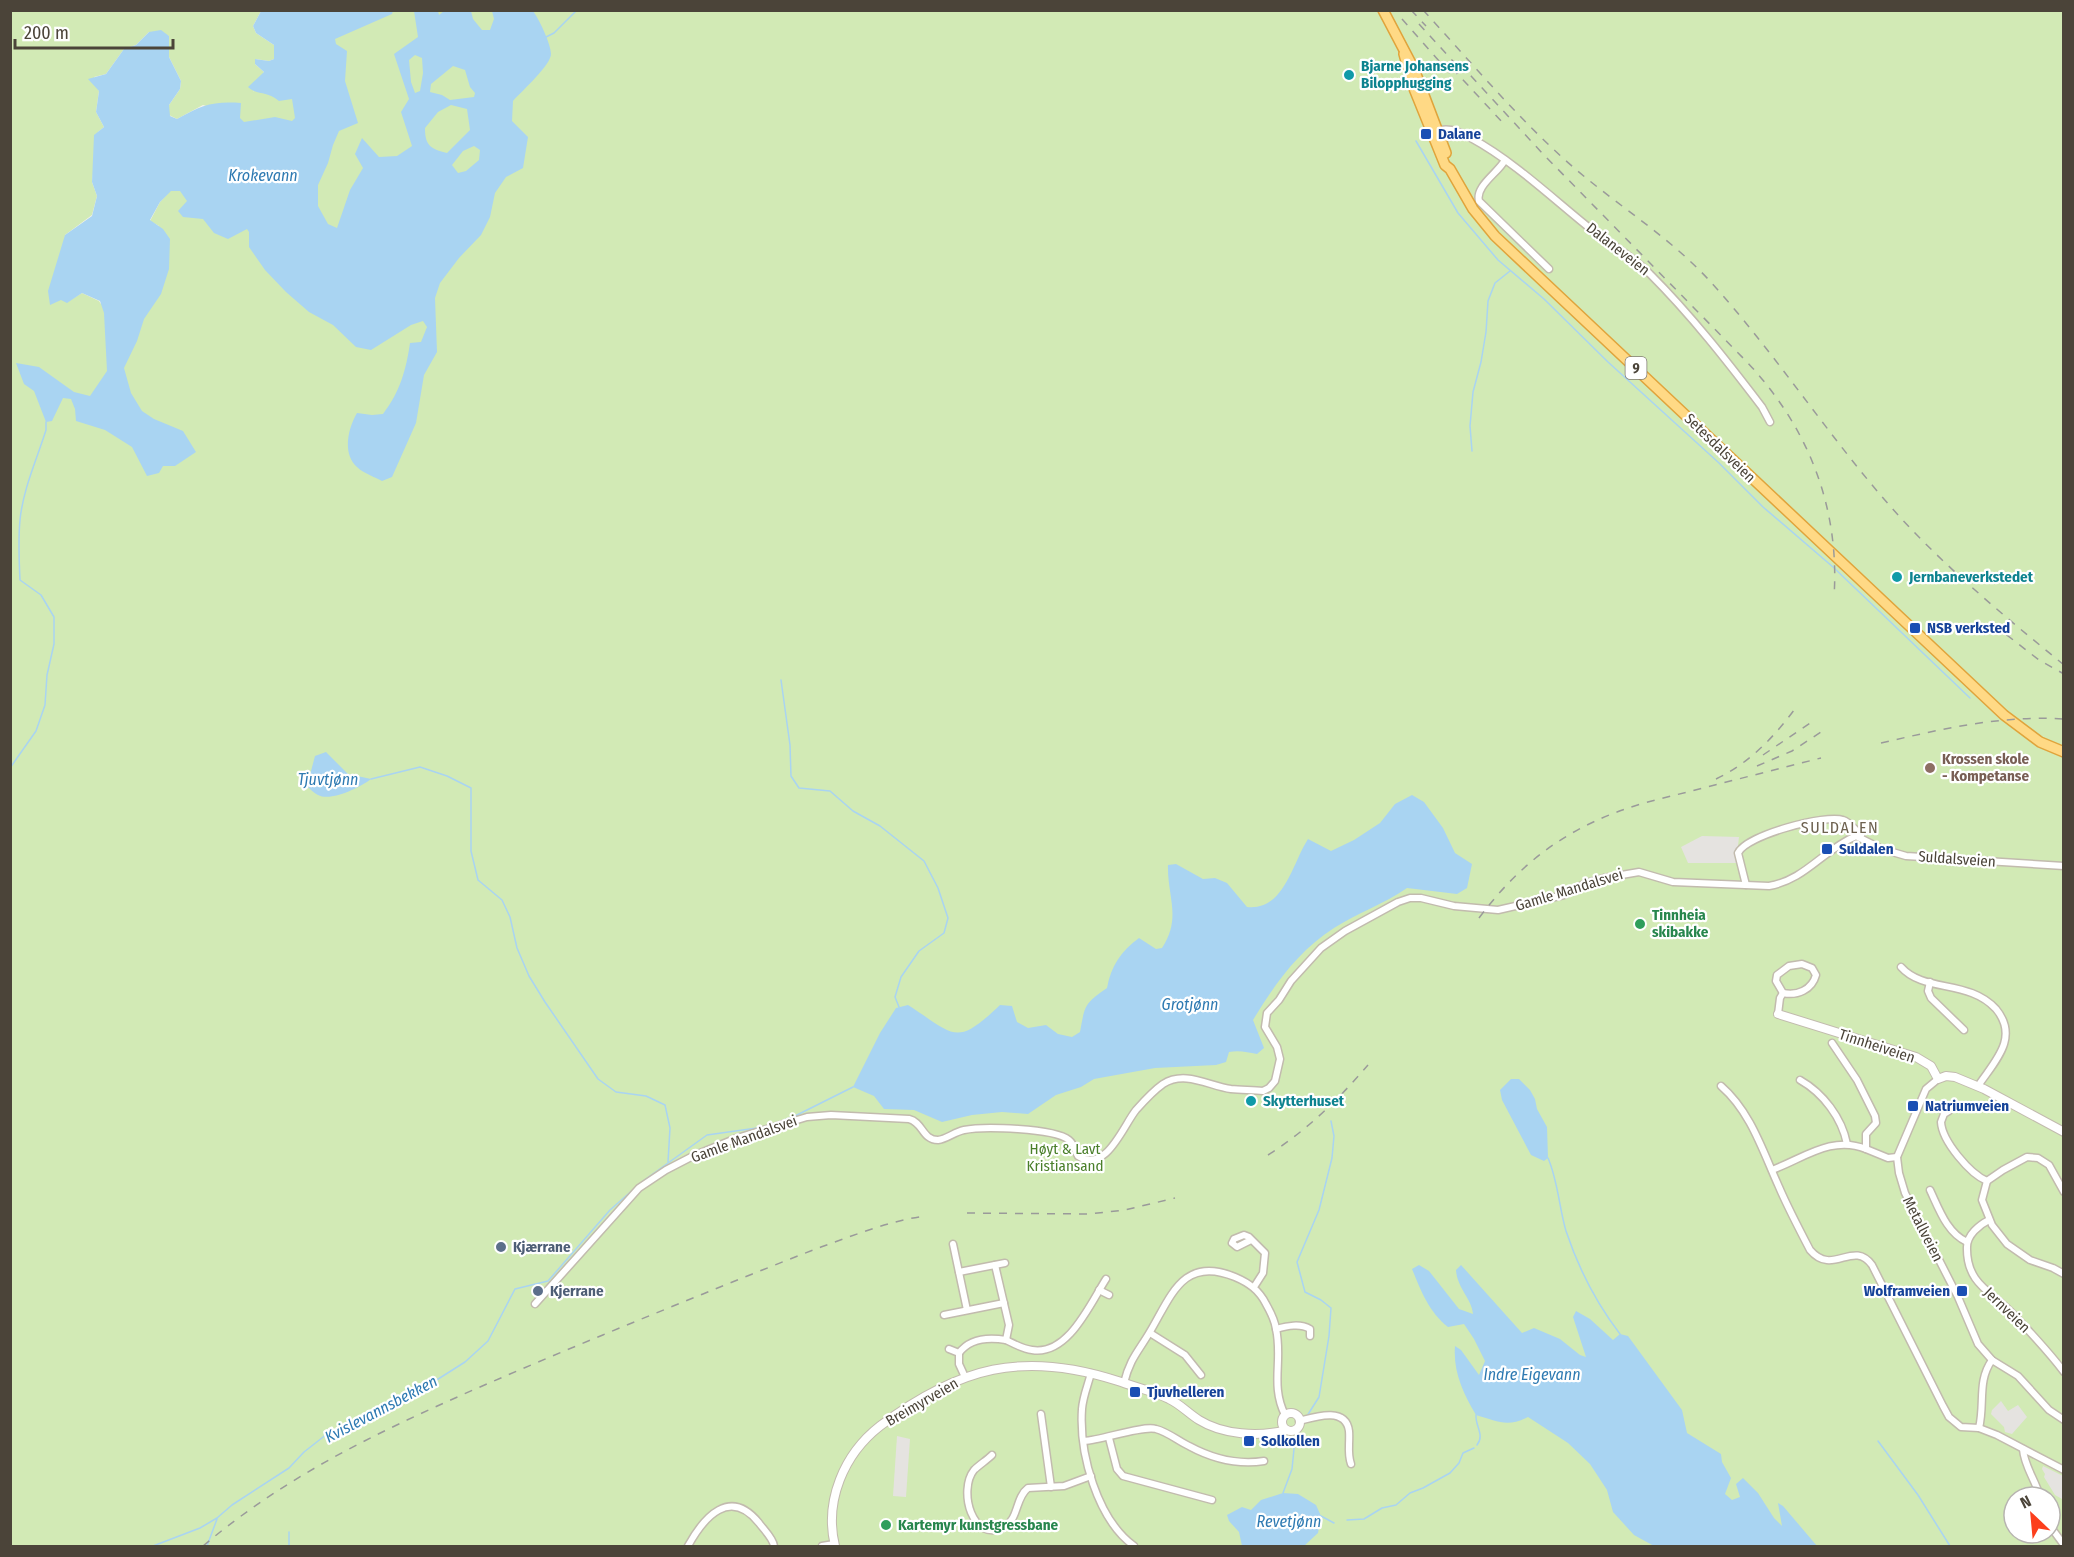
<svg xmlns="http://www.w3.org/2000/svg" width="2074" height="1557" viewBox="0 0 2074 1557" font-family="'Fira Sans Condensed',sans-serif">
	<rect width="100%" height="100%" fill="#f6f3ec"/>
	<path fill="#d2eab5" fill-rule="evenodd" d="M317,10L2063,11V1546H11V11H261L253,26L256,33L274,45V59L269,61L255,59V64L264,72L253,92ZM149,32L169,36V57L181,81L180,89L169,105V115L177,119L203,105L240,116L180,191L171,190L160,202L150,221L159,226L101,304L99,301L82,293L67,302L61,299L65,235L92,215L97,196L92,182L98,132L104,127L96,112L99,91L94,77L106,74L124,49L136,45ZM2014,1497H2050V1533H2014Z"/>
	<g fill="#e5e3e0">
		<polygon points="1702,836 1739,837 1736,863 1688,863 1681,847"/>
		<polygon points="2001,1401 2008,1411 2018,1405 2027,1417 2012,1434 2005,1432 2004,1427 1991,1414 1992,1410"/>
		<polygon points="897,1436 910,1439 906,1497 893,1496"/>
		<polygon points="2043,1466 2063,1476 2063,1496 2062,1499 2055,1495 2044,1477 2045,1474 2042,1469"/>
	</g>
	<g fill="#a9d4f2" fill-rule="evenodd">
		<path d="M261,11H393L392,14L335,39L336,44L347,51L345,81L358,123L339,131L333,145L328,163L318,185V206L328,224L337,228L350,190L363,168L355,154L362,138L379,157L397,156L412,146L401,112L409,99L394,54L418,37L414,11H438L439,15L444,11H471L473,19L482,30H490L494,19L492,11H533C539,19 551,44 551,54C551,65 521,92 513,101L512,121L528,137L523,168L506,177L495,193L490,217L481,235L459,258L440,283L435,298L437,352L424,375L416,423L392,477L382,481C375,477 363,473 357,467C342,454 348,428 357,413L372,415L383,414C400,392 406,370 410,343L421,342L427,327L423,321L411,325L371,350L356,347L333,325L309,312L286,292L265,270L249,247V232L247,229L228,239L214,233L203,219L183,217L178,211L187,201L180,191H171L160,202L150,220L163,229L170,239L169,269L161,294L144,319L137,341L124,368L131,393L142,411L154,419L183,431L196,452L175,466H163L159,473L147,476L132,447L105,430L76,421L75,409L71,399L63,398L52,421L46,422L34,391L24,384L16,363L39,367L74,392L90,396L107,371L104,313L100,301L82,293L67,303L61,300L50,305L48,291L65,235L92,216L97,196L92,182L94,135L104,127L96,112L99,91L88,79L106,74L124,49L136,45L149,32L161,30L169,36V57L181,81L180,89L169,105L170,116L177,119C202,105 213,101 241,103L240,118L244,122L275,117L292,121L295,118L292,99L279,101C266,90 258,96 248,87L264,72L255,64V59L269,61L274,59V45L256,33L253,26ZM415,55L422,58L423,73L420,91L415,93L411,82L409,60ZM453,66L465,70L470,87L475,93L474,97L450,100L442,95L430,92L431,84ZM451,105L467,109L470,130L447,153C431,149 425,146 425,128L438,112ZM474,146L480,150L479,160L466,171L458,173L452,165L463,151Z"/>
		<path d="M326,752L348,774L371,779C361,787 331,802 318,795C314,793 310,789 307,786L315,756Z"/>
		<path d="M1412,795L1424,802L1443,828L1455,853L1472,864L1467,888L1457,894L1407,888C1384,904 1357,913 1334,928C1298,951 1275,984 1253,1020L1264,1048L1257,1054C1247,1052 1239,1050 1229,1052L1226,1062L1216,1065L1155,1068L1094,1079L1081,1087L1056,1095L1028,1114L1002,1112L972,1115L942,1122L914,1110L884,1109L874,1096L853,1087L880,1033L896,1008L908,1005C955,1035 955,1048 1000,1005L1012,1006L1017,1022L1028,1028L1046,1025L1058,1034L1072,1037L1080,1032C1085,1005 1084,1004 1107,988C1111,966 1121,951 1139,938L1156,949L1162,948C1182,918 1167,896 1168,865L1176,864L1203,879L1215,878L1227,883L1247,907C1284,911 1292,864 1308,839L1331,851L1354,840L1380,823L1395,804Z"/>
		<polygon points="1511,1079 1519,1079 1530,1090 1535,1099 1537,1109 1547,1127 1548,1158 1544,1161 1531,1155 1502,1100 1500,1090"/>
		<path d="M1419,1265L1429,1271L1459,1309L1473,1314C1472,1299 1457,1288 1456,1270L1461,1265L1522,1333L1534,1328L1560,1339L1580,1355L1586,1357L1573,1317L1576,1311L1590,1319L1613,1340L1620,1334L1628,1336L1682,1410L1687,1433L1721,1454L1722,1462L1731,1478L1725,1494L1732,1500L1740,1497L1736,1484L1743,1478L1758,1493L1774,1518L1782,1526L1778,1503L1783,1506L1817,1546H1654L1634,1535L1613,1512L1607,1490L1590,1464L1568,1443L1528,1417C1507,1428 1497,1421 1476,1415C1463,1393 1453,1372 1455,1346L1461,1350L1479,1375L1485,1361L1474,1339L1464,1324L1448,1327C1429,1312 1421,1291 1412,1269Z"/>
		<polygon points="1283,1493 1298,1494 1316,1505 1321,1516 1318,1533 1304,1546 1242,1546 1239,1532 1229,1521 1227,1515 1242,1507 1251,1510 1261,1500"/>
	</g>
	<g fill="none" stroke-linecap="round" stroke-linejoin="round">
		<g stroke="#a9d4f2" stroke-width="1.5">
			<polyline points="546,37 554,33 577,10"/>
			<polyline points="1416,141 1458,213 1498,260 1544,299 1608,362 1719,463 1763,507 1833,567 1970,698"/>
			<polyline points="1472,451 1470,426 1473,392 1481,362 1486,332 1488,301 1495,283 1510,271"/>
			<polyline points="781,680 790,745 791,776 799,788 830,791 853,811 880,826 924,861 938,888 948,918 944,933 919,951 901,977 895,997 899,1007"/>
			<path d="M10,768L36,731L45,705L47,675L54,644V617L41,595L20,580C19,560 18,540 20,520C23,489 37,459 46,430V422"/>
			<polyline points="371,779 420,767 447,776 471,788 471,851 478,880 502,900 510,917 517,948 529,976 545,1002 598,1079 616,1092 646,1096 665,1105 670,1128 668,1162"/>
			<polyline points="774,1124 797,1115 853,1087"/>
			<path d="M1548,1158C1558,1181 1559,1207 1566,1231C1578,1267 1597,1304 1620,1334"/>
			<polyline points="643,1181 707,1135 764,1127"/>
			<path d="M1476,1415C1475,1426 1485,1435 1477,1445"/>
			<polyline points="1307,1416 1319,1397 1329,1336 1331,1308 1321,1300 1305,1292 1297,1262 1319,1210 1332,1158 1334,1136 1331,1121"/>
			<polyline points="1878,1441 1918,1495 1950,1546"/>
			<polyline points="1283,1493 1292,1469 1295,1439 1303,1423"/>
			<polyline points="1321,1516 1334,1523"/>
			<polyline points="1347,1520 1364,1519 1382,1508 1396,1505 1410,1493 1423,1488 1450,1473 1459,1463 1463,1453 1474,1448"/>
			<polyline points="289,1532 289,1546"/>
			<polyline points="153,1546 200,1528 217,1518 232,1505 289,1468 304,1452 327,1434 343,1430 413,1395 465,1362 488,1341 515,1289 548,1281 610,1210 635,1188"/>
			<polyline points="207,1546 217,1519"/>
		</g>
		<defs>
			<g id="minor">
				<path d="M1437,131C1448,127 1461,132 1471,138C1515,162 1553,199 1592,230C1611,245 1633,256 1650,274C1691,315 1727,361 1762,407L1770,422"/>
				<polyline points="1439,139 1461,134"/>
				<path d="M1505,160C1498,173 1475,186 1479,201L1549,269"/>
				<path d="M1746,885L1738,853C1746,835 1826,814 1843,820C1850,822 1855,830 1861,835L1860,836"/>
				<path d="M1802,964L1812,968L1816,975C1812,990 1797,996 1783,993L1776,981L1777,975L1789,966Z"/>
				<path d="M1901,967C1924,993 1969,979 1996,1009C2020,1038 1994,1062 1978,1086"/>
				<polyline points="1930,982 1928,991 1931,998 1964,1030"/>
				<polyline points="1778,1014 1780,998 1783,993"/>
				<polyline points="1938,1079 1926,1089 1897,1157 1899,1173 1905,1193 1958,1297 1978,1344 1992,1360 2018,1376 2049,1410 2064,1420"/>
				<path d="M1800,1080C1823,1093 1842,1118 1847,1144"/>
				<path d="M1721,1086C1751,1112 1763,1152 1779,1187C1788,1208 1799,1229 1810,1250C1833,1277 1853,1239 1872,1265L1943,1406L1949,1417L1961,1427L1979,1428L1997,1435L2064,1470"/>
				<path d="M1949,1111L1944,1114L1941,1122C1942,1141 1970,1174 1987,1181"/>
				<polyline points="1866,1149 1888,1158 1897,1157"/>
				<path d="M1772,1170C1804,1158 1832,1135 1866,1149V1134L1876,1123L1875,1116L1857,1080L1832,1043"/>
				<path d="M1930,1190C1939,1209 1947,1233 1967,1242"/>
				<polyline points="2064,1192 2049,1165 2038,1158 2027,1157 2003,1170 1987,1181 1982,1200 1992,1225 2007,1244 2030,1260 2053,1268 2064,1274"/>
				<path d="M1989,1220C1979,1225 1967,1235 1967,1247C1966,1285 1993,1292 2015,1316C2032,1334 2049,1352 2064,1372"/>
				<polyline points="1251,1240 1237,1247 1232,1243 1234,1239 1244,1235 1249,1237 1265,1253 1263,1273 1254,1287"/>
				<polyline points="953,1244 967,1310"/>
				<polyline points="959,1272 1005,1263"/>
				<polyline points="1099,1290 1109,1295"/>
				<path d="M535,1304L639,1188L666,1170L693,1156L737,1138L807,1117L831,1115L909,1119C923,1122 922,1140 938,1140C947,1139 954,1132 964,1130C983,1126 1054,1128 1069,1140C1074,1144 1075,1150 1078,1156C1106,1174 1123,1126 1136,1110C1144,1101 1153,1091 1163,1084C1185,1070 1209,1086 1231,1089C1242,1090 1253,1090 1263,1091L1269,1088L1275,1081L1280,1059L1277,1047L1265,1027L1267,1013L1279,1000L1291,981L1321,948L1345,931L1398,902L1410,898H1421L1454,906L1498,910L1564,895L1586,883L1604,878L1639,872L1673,882L1769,886C1805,880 1823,850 1856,836L1882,849L1906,856L2064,866"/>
				<polyline points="944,1315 1004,1303"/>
				<path d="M1276,1329C1287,1326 1300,1323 1310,1329V1336"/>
				<polyline points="1150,1333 1185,1355 1201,1375"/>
				<path d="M1006,1340C1014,1344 1023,1349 1032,1350C1068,1356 1090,1304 1106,1279"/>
				<polyline points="949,1349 959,1353 959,1364 965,1377"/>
				<path d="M959,1353C970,1338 988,1337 1006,1340L1009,1325L995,1265"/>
				<path d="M1091,1373C1088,1385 1083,1396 1082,1409C1079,1453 1097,1519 1134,1546"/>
				<path d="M1124,1383C1130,1358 1139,1351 1151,1330C1172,1294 1184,1256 1235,1277C1249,1283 1259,1290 1266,1304C1270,1311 1275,1321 1276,1329C1283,1360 1270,1385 1285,1415"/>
				<polyline points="1041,1414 1051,1487"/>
				<path d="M1299,1421C1314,1417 1346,1406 1349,1431C1350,1443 1347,1453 1351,1464"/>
				<path d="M1979,1428C1985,1404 1977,1381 1992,1360"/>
				<polyline points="1109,1438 1117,1469 1123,1476 1212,1500"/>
				<path d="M1084,1441C1102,1440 1143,1425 1156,1429C1168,1432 1178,1441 1189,1446C1213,1459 1238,1465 1264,1461"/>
				<path d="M2023,1449C2024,1466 2036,1481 2040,1497"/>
				<path d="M992,1455C987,1460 979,1465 974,1470C958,1490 972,1544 1004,1527C1019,1519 1015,1498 1028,1488L1064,1486L1091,1476"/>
				<polyline points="2050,1526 2064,1545"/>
				<path d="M688,1546C704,1517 730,1487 759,1523C764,1530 773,1538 774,1546"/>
				<polyline points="822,1546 834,1544"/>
			</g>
			<g id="tertiary">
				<polyline points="1778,1014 1916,1057 1931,1066 1938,1079 1946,1076 1955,1077 1984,1089 2064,1132"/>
				<circle cx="1291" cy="1422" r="9"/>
				<path d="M835,1546C824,1501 844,1454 880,1426C959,1367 1023,1350 1118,1381C1135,1387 1153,1391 1169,1399C1180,1404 1188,1413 1199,1420C1223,1435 1259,1437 1286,1430"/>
			</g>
			<g id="trunk">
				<polyline points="1383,10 1414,69 1446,153"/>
				<polyline points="1404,54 1413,86 1445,165 1450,169 1473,209 1495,236 2004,715 2040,742 2064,752"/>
			</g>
		</defs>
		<use href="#minor" stroke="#c2bbae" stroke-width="9"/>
		<use href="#tertiary" stroke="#c2bbae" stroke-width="10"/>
		<use href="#trunk" stroke="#e0a43c" stroke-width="12"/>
		<use href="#minor" stroke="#fff" stroke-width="6"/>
		<use href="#tertiary" stroke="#fff" stroke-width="8"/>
		<use href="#trunk" stroke="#ffd985" stroke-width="9"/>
		<g stroke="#9a9a9a" stroke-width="1.5" stroke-dasharray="8 8" stroke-linecap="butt">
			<polyline points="1411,10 1426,26"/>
			<path d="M1423,10C1472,63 1519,120 1573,167C1617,205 1668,236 1708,279C1773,350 1826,433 1890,506C1942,565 2003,615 2064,665"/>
			<polyline points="1402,19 1454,78"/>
			<polyline points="1419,24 1463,72"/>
			<path d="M1460,64L1543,154L1747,362C1808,427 1840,507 1834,597"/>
			<polyline points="1452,68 1503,123"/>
			<polyline points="1994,625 2039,660 2064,674"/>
			<path d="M1881,743C1942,729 2001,715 2064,719"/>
			<polyline points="1763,755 1813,721"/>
			<polyline points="1757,766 1792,751 1821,732"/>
			<path d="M1716,779C1750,763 1776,735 1797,706"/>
			<path d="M1479,918C1524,858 1573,824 1644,803L1821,758"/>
			<path d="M1268,1155C1306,1131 1338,1100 1368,1065"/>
			<polyline points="967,1213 1088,1214 1125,1210 1175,1198"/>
			<path d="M203,1546C286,1476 374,1434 473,1390C549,1357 626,1325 703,1294C742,1278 782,1262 821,1247C855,1235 889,1221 925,1216"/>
		</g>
	</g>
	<g fill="#0f9aa8" stroke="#fff" stroke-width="2">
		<circle cx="1349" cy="75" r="6"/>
		<circle cx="1897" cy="577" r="6"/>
		<circle cx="1251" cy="1101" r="6"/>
	</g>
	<g fill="#1a4fb4" stroke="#fff" stroke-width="2">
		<rect x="1420" y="128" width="12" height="12" rx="3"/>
		<rect x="1909" y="622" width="12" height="12" rx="3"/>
		<rect x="1821" y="843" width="12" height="12" rx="3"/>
		<rect x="1907" y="1100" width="12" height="12" rx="3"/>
		<rect x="1956" y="1285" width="12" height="12" rx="3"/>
		<rect x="1129" y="1386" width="12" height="12" rx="3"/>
		<rect x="1243" y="1435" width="12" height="12" rx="3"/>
	</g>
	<circle fill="#8d6e63" stroke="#fff" stroke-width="2" cx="1930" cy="768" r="6"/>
	<g fill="#2e9e5b" stroke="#fff" stroke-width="2">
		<circle cx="1640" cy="924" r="6"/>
		<circle cx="886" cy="1525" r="6"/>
	</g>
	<g fill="#5c6f8a" stroke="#fff" stroke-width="2">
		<circle cx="501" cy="1247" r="6"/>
		<circle cx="538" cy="1291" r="6"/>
	</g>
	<g text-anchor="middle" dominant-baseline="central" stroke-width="4.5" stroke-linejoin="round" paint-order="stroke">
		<rect fill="#fff" stroke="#817c74" stroke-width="1.5" x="1625.5" y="357" width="21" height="22" rx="4.5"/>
		<g font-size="14" font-weight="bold" fill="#4b4439">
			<text x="1636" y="368">9</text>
		</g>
		<g font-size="15" font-weight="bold" fill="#0d838f" stroke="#fff" text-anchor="start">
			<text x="1361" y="66">Bjarne Johansens<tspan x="1361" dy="17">Bilopphugging</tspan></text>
			<text x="1909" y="577">Jernbaneverkstedet</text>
			<text x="1263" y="1101">Skytterhuset</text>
		</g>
		<g font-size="15" font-weight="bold" fill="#164399" stroke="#fff" text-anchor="start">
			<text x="1438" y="134">Dalane</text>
			<text x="1927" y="628">NSB verksted</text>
			<text x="1839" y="849">Suldalen</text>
			<text x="1925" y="1106">Natriumveien</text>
			<text x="1950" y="1291" text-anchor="end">Wolframveien</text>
			<text x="1147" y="1392">Tjuvhelleren</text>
			<text x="1261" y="1441">Solkollen</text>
		</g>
		<g font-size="15" fill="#4b4439" stroke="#fff">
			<text transform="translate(1618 249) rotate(38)">Dalaneveien</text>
			<text transform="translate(1720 448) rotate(44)">Setesdalsveien</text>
			<text transform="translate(1957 859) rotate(4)">Suldalsveien</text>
			<text transform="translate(1569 890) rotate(-17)">Gamle Mandalsvei</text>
			<text transform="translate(1877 1046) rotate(18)">Tinnheiveien</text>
			<text transform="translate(744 1139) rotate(-20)">Gamle Mandalsvei</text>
			<text transform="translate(1923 1229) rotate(63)">Metallveien</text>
			<text transform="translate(2007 1310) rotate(44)">Jernveien</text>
			<text transform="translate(922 1402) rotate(-30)">Breimyrveien</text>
		</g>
		<g font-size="15" font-weight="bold" fill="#785e54" stroke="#fff" text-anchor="start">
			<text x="1942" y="759">Krossen skole<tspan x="1942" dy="17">- Kompetanse</tspan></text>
		</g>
		<g font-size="15" font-weight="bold" fill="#27864d" stroke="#fff" text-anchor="start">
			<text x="1652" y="915">Tinnheia<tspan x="1652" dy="17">skibakke</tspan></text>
			<text x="898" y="1525">Kartemyr kunstgressbane</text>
		</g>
		<g font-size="15" fill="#4a7f2a" stroke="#fff">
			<text x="1065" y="1149">Høyt &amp; Lavt<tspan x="1065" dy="17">Kristiansand</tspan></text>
		</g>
		<g font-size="15" font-weight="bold" fill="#4e5e75" stroke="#fff" text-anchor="start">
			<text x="513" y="1247">Kjærrane</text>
			<text x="550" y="1291">Kjerrane</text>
		</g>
		<g font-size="16" font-style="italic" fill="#2e7ab2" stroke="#fff">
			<text x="263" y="175">Krokevann</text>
			<text x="328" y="779">Tjuvtjønn</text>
			<text x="1190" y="1004">Grotjønn</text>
			<text x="1532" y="1374">Indre Eigevann</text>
			<text transform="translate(381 1409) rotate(-28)">Kvislevannsbekken</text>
			<text x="1289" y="1521">Revetjønn</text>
		</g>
		<g font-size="16" letter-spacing="1.5" fill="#6e6250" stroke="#fff">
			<text x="1840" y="827">SULDALEN</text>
		</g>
	</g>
	<rect width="2074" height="1557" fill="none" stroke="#4b4439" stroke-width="24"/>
	<g transform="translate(2032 1515) rotate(334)"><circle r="28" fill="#ffffff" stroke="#b7b4b0" stroke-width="1.5"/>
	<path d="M0-4.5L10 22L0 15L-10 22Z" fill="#fc3f1d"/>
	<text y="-9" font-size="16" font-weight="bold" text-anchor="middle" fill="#4b4439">N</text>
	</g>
	<path d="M15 39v9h158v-9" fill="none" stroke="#4b4439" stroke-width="3"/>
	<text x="24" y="39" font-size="18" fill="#4b4439" stroke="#ffffff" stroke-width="4.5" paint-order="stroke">200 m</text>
</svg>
